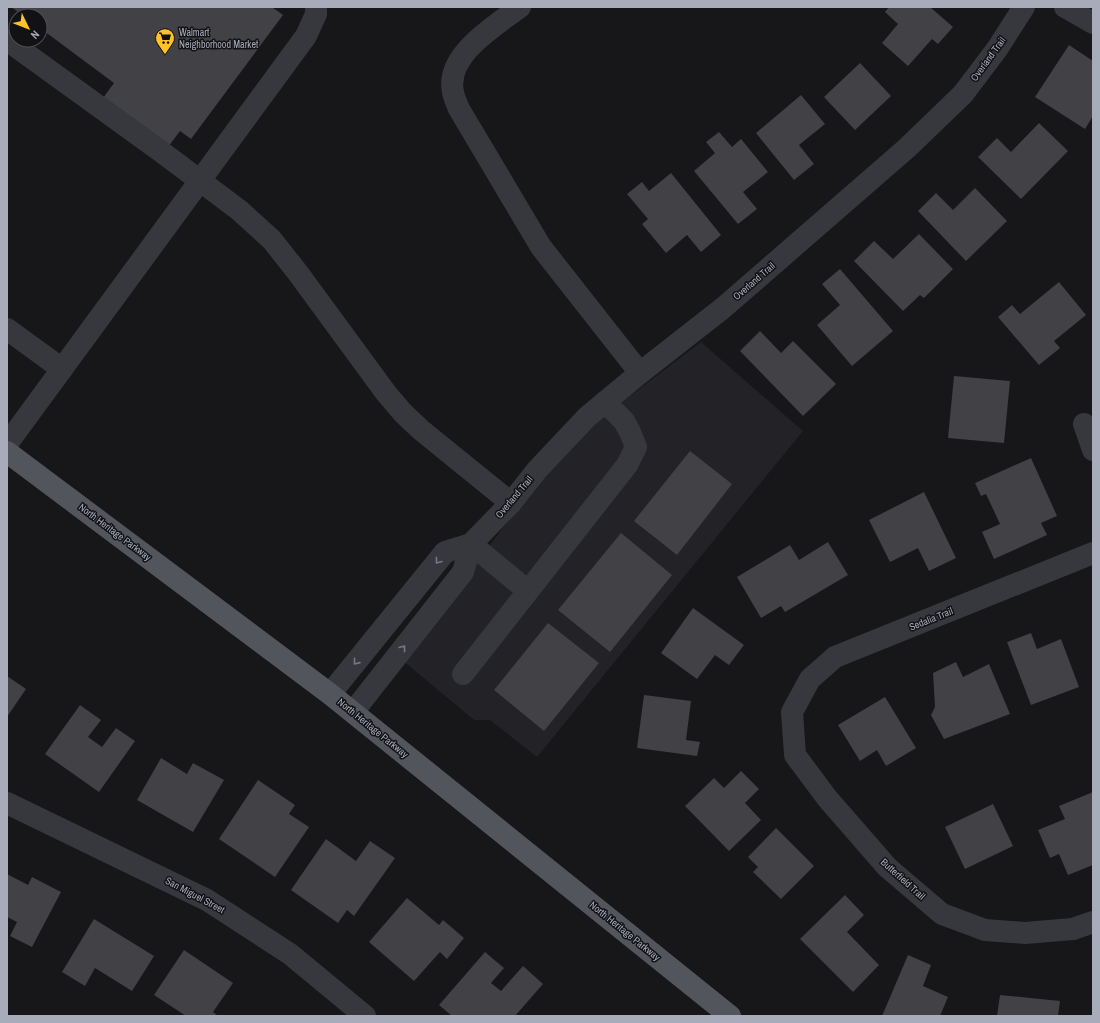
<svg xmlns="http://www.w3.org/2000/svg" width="1100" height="1023" viewBox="0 0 1100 1023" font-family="'Archivo Narrow',sans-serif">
	<rect width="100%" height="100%" fill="#171619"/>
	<polygon fill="#232226" points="701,342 803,431 537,757 490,720 474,720 402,660 568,443"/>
	<g fill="#414146">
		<polygon points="11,7 272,7 283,15 191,139 180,131 168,147 103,98 114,83 40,28 40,16 24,16"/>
		<polygon points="889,7 930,7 953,27 938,44 932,39 908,66 882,43 898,24 885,12"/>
		<polygon points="1069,45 1093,61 1093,116 1085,129 1035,97"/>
		<polygon points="860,63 891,96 855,130 824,97"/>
		<polygon points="801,95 825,124 799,145 814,164 794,180 756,133"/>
		<polygon points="1039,123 1068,151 1021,199 978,157 997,138 1011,152"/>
		<polygon points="719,132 732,147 741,139 768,172 743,192 757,209 738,224 694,171 715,153 706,142"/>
		<polygon points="671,173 721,235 701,252 687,235 666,253 642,224 648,219 627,194 642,182 649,191"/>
		<polygon points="975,188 1007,221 966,261 918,211 936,193 953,210"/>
		<polygon points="919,234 953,269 924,298 920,295 903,311 854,261 874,241 893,259"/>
		<polygon points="840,269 893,331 852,366 817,325 840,305 822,284"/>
		<polygon points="1059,282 1086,315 1054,341 1060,348 1039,365 998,317 1012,305 1020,314"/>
		<polygon points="760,331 781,353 793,341 836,384 803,416 740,351"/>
		<polygon points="954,376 1010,381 1004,443 948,438"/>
		<polygon points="690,451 732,484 677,555 634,521"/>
		<polygon points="1031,458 1057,516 1041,523 1047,535 994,559 982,532 1000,524 986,494 981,496 975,483"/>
		<polygon points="924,492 956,558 929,571 918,548 890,562 869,520"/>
		<polygon points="621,533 672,575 610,652 558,610"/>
		<polygon points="828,542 848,575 785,612 781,606 761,618 737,577 790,545 799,560"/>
		<polygon points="693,608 744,645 729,665 715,655 697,679 661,653"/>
		<polygon points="548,623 599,663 544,731 494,690"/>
		<polygon points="1031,633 1037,649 1061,639 1079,687 1031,705 1007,642"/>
		<polygon points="956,662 963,677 989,664 1010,714 944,739 931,715 935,707 933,673"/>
		<polygon points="7,676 26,689 7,717"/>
		<polygon points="644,695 691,701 686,740 700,742 697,756 637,748"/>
		<polygon points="885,697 916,748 886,766 877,750 860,761 838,725"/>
		<polygon points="80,705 101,720 88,737 102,747 116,728 135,741 99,792 45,754"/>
		<polygon points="161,758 187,774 193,763 224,780 193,832 137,800"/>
		<polygon points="741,771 759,789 745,803 761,820 729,851 685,806 714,778 724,788"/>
		<polygon points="258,780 295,805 289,814 309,827 275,877 219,839"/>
		<polygon points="1093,792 1093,865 1068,875 1059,854 1050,858 1038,830 1065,819 1059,806"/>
		<polygon points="993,804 1013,846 965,869 945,827"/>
		<polygon points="776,828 814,866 781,899 753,872 758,867 748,857"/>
		<polygon points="326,839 356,861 370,841 395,858 354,916 347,910 338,923 291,890"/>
		<polygon points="7,874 28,885 32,877 61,892 32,947 10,936 17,922 7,917"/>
		<polygon points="845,895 864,915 847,932 879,965 853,992 800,939"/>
		<polygon points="407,898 439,925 443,920 464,938 447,959 440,952 414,981 369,942"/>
		<polygon points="94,919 154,956 132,991 95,968 85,986 62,972"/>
		<polygon points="184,950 233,983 213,1012 218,1016 186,1016 154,995"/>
		<polygon points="485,952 504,968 491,983 501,991 523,966 543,984 515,1016 452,1016 439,1005"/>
		<polygon points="908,955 931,965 923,986 948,997 940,1016 882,1016"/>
		<polygon points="1000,995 1060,1001 1058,1016 997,1016"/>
	</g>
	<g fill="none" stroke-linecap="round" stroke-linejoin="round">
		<g stroke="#37383e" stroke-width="22">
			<path d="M520,7C495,26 445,55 453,92C454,98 457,104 459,109L541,247L640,373"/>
			<polyline points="1065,7 1093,23"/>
			<polyline points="7,40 159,150 239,210 272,240 298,273 386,393 403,413 421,430 511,503"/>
			<polyline points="7,329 62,369"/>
			<polyline points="1084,424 1093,450"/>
			<polyline points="7,444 306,36 316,14 316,7"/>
			<polyline points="471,544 528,591"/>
			<polyline points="1093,553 835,657 810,679 792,712 795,755 827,798 887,867 942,914 985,930 1025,933 1073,929 1093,922"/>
			<polyline points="463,674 627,465 636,447 630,432 624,421 605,402"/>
			<polyline points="330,694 445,552 471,544"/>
			<polyline points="353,712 463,572 471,544 511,503 537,470 587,417 640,373 723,308 907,148 963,94 997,49 1024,7"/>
			<polyline points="7,803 207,900 290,954 365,1016"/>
		</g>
		<polyline stroke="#53555d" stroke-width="22" points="7,452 330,694 730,1016"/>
	</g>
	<defs><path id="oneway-chevron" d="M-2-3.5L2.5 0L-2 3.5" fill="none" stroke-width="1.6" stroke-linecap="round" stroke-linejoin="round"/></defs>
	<g stroke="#757882">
		<use href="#oneway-chevron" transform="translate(438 561) rotate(128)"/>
		<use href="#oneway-chevron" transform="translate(403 648) rotate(-52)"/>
		<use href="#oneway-chevron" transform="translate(356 662) rotate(129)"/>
	</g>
	<defs>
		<symbol id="supermarket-pin" viewBox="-11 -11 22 30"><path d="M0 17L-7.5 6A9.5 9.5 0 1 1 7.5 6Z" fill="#ffc328" stroke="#121114"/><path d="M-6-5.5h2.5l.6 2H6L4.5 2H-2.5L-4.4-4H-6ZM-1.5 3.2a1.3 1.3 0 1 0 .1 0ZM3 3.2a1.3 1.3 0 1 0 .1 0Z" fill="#111"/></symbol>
	</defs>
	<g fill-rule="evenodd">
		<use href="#supermarket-pin" x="154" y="27" width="22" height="30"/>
	</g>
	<g text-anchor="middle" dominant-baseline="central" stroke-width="3" stroke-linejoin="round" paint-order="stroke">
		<g font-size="10" fill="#a8acba" stroke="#121114" text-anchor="start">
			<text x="179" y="32">Walmart<tspan x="179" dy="12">Neighborhood Market</tspan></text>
		</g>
		<g font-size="10" fill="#a8acba" stroke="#121114">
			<text transform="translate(988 59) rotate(-54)">Overland Trail</text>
			<text transform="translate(754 281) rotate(-41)">Overland Trail</text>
			<text transform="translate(514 497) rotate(-50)">Overland Trail</text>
			<text transform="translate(115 532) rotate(37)">North Heritage Parkway</text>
			<text transform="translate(931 619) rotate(-22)">Sedalia Trail</text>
			<text transform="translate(373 728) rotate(39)">North Heritage Parkway</text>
			<text transform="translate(903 879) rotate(42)">Butterfield Trail</text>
			<text transform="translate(195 895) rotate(28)">San Miguel Street</text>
			<text transform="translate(625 931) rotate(39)">North Heritage Parkway</text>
		</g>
	</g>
	<rect width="1100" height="1023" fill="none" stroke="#a8acba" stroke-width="16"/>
	<g transform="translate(28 28) rotate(133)"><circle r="19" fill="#121114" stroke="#4e4f56"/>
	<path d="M0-3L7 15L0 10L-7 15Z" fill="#ffc328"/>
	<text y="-6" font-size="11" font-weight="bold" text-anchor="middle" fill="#a8acba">N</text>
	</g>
</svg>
